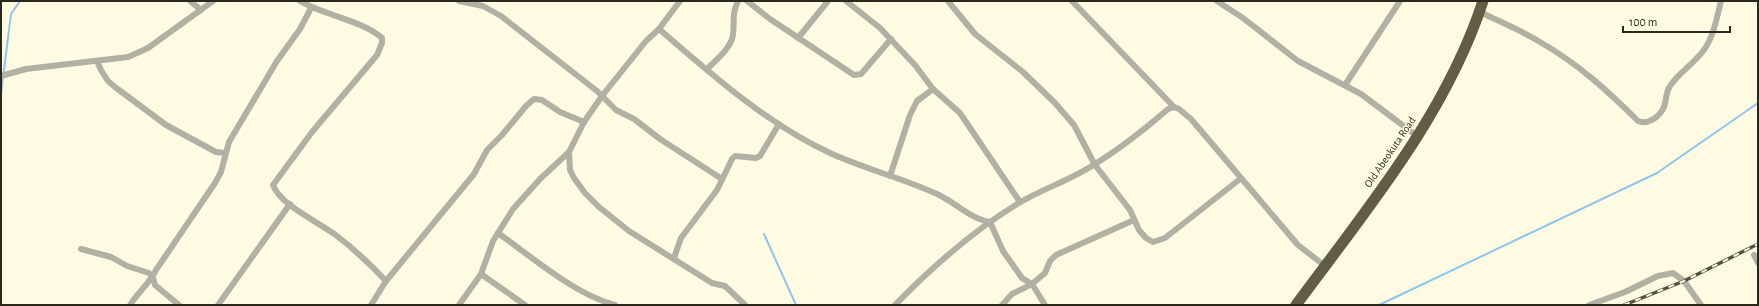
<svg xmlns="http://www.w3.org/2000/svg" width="1759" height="306" viewBox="0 0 1759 306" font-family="'Alegreya Sans',sans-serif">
	<rect width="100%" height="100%" fill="#fffbe3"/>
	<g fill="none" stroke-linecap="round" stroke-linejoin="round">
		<g stroke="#8fc5ea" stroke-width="2">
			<polyline points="1,94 11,14 20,1"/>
			<polyline points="764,234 796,305"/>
			<polyline points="1379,305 1657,173 1758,103"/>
		</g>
		<g stroke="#b2b0a3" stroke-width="6">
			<polyline points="190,1 201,10"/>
			<path d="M300,1C323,15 364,21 382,38V43L377,55L312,132L273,185C281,206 319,222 337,236C354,249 371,265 386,281"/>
			<polyline points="459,1 483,6 501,16 597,91 616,110 634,119 660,139 722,179"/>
			<polyline points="747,1 770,19 854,75 861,74 891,39"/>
			<polyline points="846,1 880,28 915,65 933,89 960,113 1020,202"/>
			<polyline points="948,1 975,34 1023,72 1055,103 1074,125 1095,165 1130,210 1139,230 1146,238 1153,242 1165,238 1240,179"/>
			<polyline points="1072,1 1174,107"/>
			<polyline points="1217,1 1243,18 1298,61 1361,94 1417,136"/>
			<path d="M1480,12C1500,22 1521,30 1540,42C1577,63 1608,91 1638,121C1647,125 1658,118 1663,109C1667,102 1665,93 1670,86C1677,75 1689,67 1698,57C1713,42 1716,21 1721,1"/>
			<path d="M659,29C711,74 767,124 830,153C865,169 902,178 937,194C955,202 970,219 990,222L1003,251L1022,278L1032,284L1045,305"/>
			<polyline points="798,38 828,1"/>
			<polyline points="97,61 101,70 108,81 115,87 166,125 216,152 225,153"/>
			<path d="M707,69C716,60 731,48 733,35C735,21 731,16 738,1"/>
			<polyline points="1,76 26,69 128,57 148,48 213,1"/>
			<polyline points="1345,85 1400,1"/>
			<polyline points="569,152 570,170 574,178 585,193 599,207 629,231 712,283 725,286 745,305"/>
			<polyline points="890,176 910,115 917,101 933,89"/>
			<path d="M498,233C532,257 574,294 615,305"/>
			<polyline points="81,249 111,257 127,266 149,273 153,278 155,285 179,305"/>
			<polyline points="1754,255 1758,263"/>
			<polyline points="674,258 681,238 717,190 732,159 735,156 756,158 760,156 779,124"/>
			<polyline points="481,274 525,305"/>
			<path d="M130,305C138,292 150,283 156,270L215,183L221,172L229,142L277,61L300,29L311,8"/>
			<polyline points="218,305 290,204"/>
			<polyline points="371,305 386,281 474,174 487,150 502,135 526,106 534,99 542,100 560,112 584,122"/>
			<polyline points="459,305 481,274 493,241 513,209 540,179 569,152 584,122 602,96 646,41 659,29 680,1"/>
			<path d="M895,305C932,267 974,230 1019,203C1044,188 1071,180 1095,164C1121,148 1145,129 1168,109L1174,107L1179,109L1191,119L1298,245L1325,266"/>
			<polyline points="1002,305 1012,294 1032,284 1045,273 1050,261 1056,255 1134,220"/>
			<polyline points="1589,305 1625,292 1658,276 1673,273 1684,281 1701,305"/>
		</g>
		<path stroke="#615d42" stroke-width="11" d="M1296,305C1366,210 1446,115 1483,1"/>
		<defs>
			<polyline id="rail" points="1624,305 1684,281 1758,244"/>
		</defs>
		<use href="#rail" stroke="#545143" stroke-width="3.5"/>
		<use href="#rail" stroke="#fffbe3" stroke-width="2" stroke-dasharray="6" stroke-linecap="butt"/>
	</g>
	<g text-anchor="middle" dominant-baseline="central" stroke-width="3" stroke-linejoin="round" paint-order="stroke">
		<g font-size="11" fill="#2a281c" stroke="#fffbe3">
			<text transform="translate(1390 152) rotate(-56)">Old Abeokuta Road</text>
		</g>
	</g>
	<rect width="1759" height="306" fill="none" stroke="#2a281c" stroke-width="4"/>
	<path d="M1623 26v6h107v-6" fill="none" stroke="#2a281c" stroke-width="2"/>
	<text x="1629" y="26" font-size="12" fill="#2a281c" stroke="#fffbe3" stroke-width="3" paint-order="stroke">100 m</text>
</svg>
